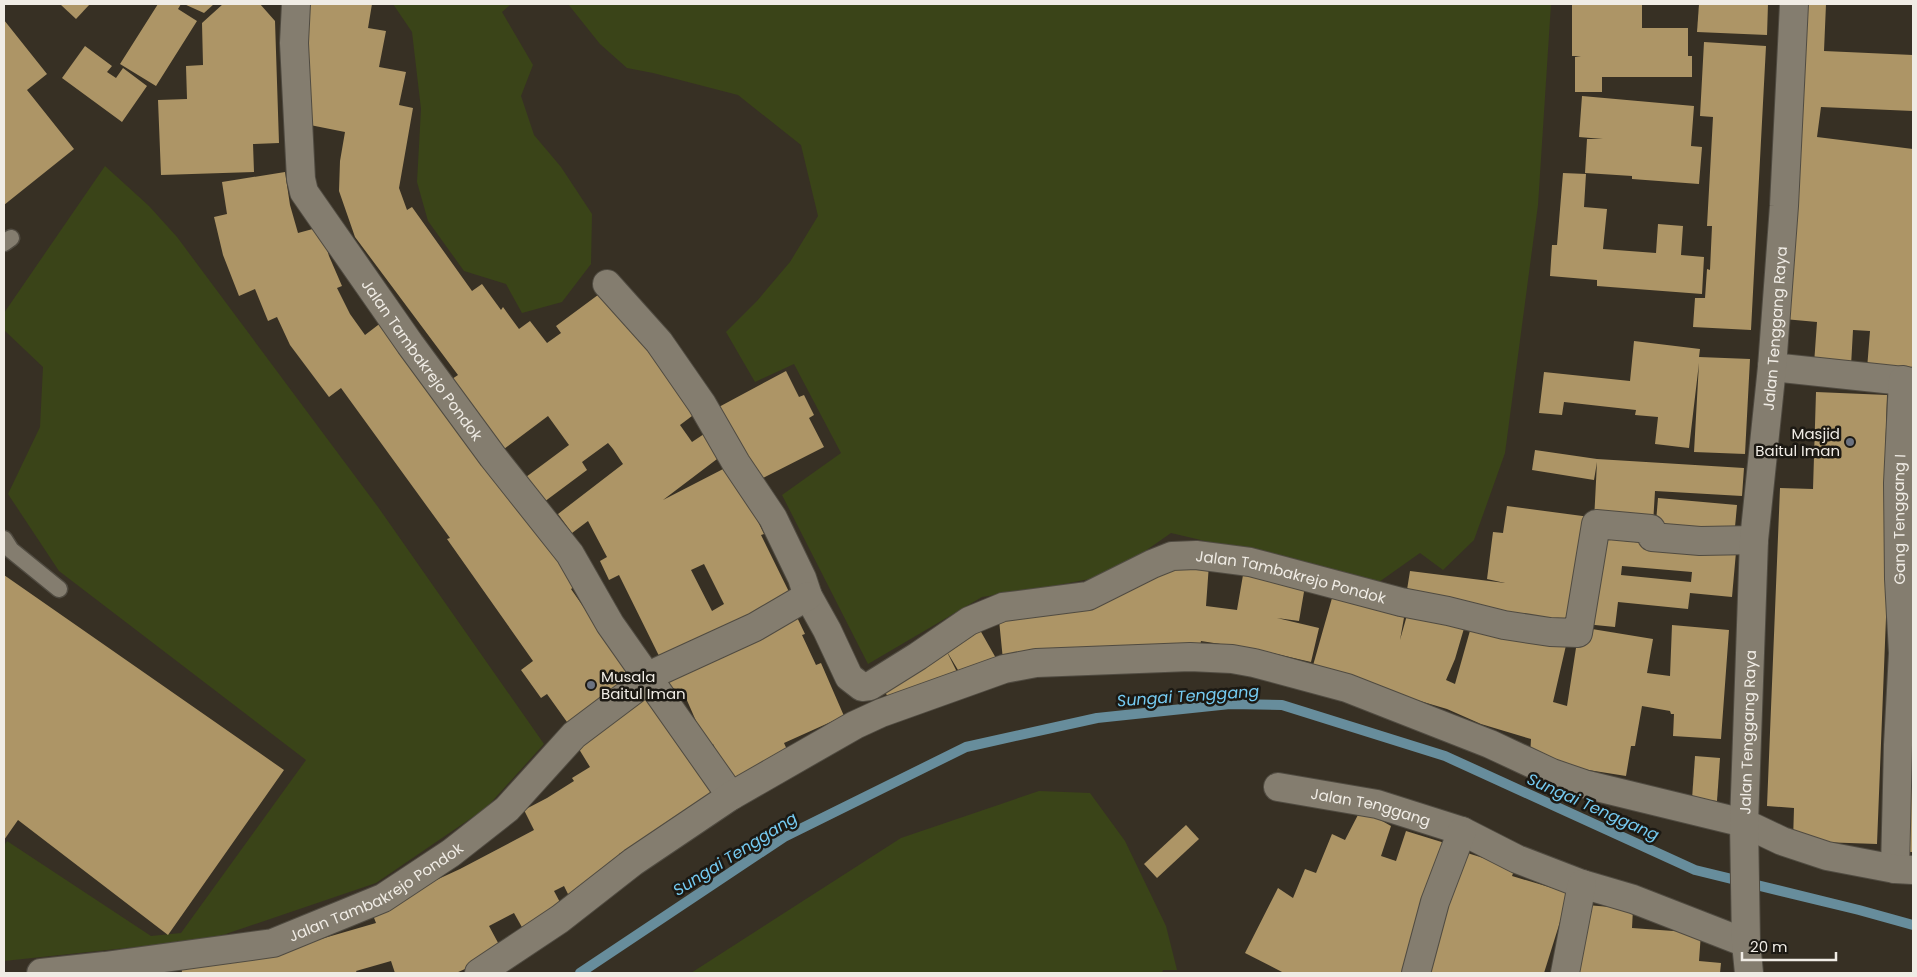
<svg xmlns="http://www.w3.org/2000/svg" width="1917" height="977" viewBox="0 0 1917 977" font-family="Poppins,sans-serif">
	<rect width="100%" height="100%" fill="#373024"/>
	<g fill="#3a4418">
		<polygon points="393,4 511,4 502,12 533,65 521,96 534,135 561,167 592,214 591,264 562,302 522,313 506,284 464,271 428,221 417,182 421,109 412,32"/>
		<polygon points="568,4 1551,4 1538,205 1505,453 1474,540 1443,570 1420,553 1379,582 1171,533 1111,575 1053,586 982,597 868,664 782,495 841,453 794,364 755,382 726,332 757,301 790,262 818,216 801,145 738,95 653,73 627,68 600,44"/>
		<polygon points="105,166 149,206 177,237 378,507 544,744 486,808 376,883 211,939 4,961 4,846 7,841 151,936 181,933 306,760 59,571 8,494 40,427 43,367 4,330 4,313"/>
		<polygon points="1039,791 1090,793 1125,841 1166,926 1177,970 1163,970 1162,973 691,973 901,838"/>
	</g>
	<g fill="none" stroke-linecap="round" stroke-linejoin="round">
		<polyline stroke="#678d9c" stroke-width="10" points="580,973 784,837 966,747 1097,718 1230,704 1282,705 1445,756 1695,870 1859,910 1913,925"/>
	</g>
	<g fill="#ad9566" fill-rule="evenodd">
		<polygon points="60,4 90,4 76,19"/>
		<polygon points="158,4 181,4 178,9 197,21 156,86 120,64"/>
		<polygon points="184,4 214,4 204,13"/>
		<polygon points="223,4 260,4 275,21 279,143 253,144 254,172 161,175 158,100 187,99 186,66 203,65 202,23"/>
		<path d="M312,4H372L368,28L386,31L379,67L406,72L399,105L413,108L399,188L407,210L412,207L472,291L482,284L501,310L503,307L519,329L530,321L547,343L561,333L556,326L602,292L632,322L696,413L680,425L692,442L704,434L721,456L663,500L727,467L742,489L764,534L761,535L793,600L664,666L619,575L609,580L600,561L607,557L588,521L572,533L558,514L623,464L613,449L608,443L582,462L587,470L544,502L526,477L569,445L548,416L504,449L452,379L458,375L355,237L339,191L340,161L345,132L305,124L303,15ZM704,564L724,604L712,611L691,570Z"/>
		<polygon points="1572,4 1642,4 1642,28 1688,28 1688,56 1692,56 1692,77 1602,77 1602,92 1575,92 1575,57 1581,56 1572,56"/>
		<polygon points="1699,4 1768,4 1767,35 1697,32"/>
		<polygon points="1803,4 1826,4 1824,51 1913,55 1913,111 1821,107 1817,137 1913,149 1913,376 1867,369 1870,331 1853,330 1851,366 1814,364 1817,322 1784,319"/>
		<polygon points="4,20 47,74 27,90 74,149 4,205"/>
		<polygon points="1704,42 1766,46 1751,330 1693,327 1695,298 1705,298 1707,269 1710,270 1712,226 1707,226 1713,117 1700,116"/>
		<polygon points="85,46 112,66 107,72 116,78 123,68 147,86 122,122 62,78"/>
		<polygon points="1582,96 1694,106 1691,146 1702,147 1699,184 1632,179 1632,176 1585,173 1587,139 1603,139 1579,137"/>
		<polygon points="285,172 290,205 298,233 320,227 329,256 342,286 337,288 350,314 365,335 382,322 580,583 571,589 612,648 635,674 572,729 547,694 541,698 521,670 533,661 447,539 450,538 341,388 329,397 290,345 277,317 268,321 255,289 239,296 223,255 214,217 227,214 222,182"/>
		<polygon points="1563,173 1586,174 1584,207 1607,209 1603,249 1656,253 1658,224 1683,226 1681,255 1704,257 1702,294 1597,286 1597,280 1550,276 1552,245 1557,245"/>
		<polygon points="1634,341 1700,349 1699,357 1750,359 1745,454 1694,452 1699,363 1689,448 1655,444 1658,417 1635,415 1636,410 1564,402 1562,415 1539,413 1544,372 1630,381"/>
		<polygon points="786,371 799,397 804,395 814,415 809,418 824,447 755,482 717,408"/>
		<polygon points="1816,392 1887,395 1884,492 1891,492 1877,844 1793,841 1794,808 1767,806 1780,488 1813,489"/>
		<polygon points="1535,450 1597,459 1744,468 1742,496 1655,491 1653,524 1594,521 1597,462 1594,480 1532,470"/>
		<polygon points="1658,498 1737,505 1734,538 1655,534"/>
		<polygon points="1912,505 1913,505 1913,852 1902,852"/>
		<polygon points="1507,506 1590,517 1574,628 1406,596 1410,571 1505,583 1487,579 1493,532 1503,533"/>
		<path d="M1599,532L1625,535L1624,541L1736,552L1732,597L1690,593L1688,609L1618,602L1615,627L1585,624ZM1622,566L1692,572L1691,582L1621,575Z"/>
		<polygon points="1209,564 1206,606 1237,610 1243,575 1305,586 1299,621 1277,618 1319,628 1311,662 1259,650 1201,641 1200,646 1003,660 999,620 1059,614 1058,607 1144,570"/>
		<polygon points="4,575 284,770 168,935 18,820 4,840"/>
		<polygon points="1334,591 1405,612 1400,640 1409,608 1465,625 1455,659 1446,680 1455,684 1473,620 1567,641 1553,702 1567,706 1578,635 1592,629 1653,639 1647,673 1670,676 1672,625 1729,630 1721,739 1673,736 1674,714 1671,714 1670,711 1642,706 1635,746 1631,746 1626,776 1557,765 1530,757 1531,739 1481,724 1447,709 1312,669"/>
		<polygon points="795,613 805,634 802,635 816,665 821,663 844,716 784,743 789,754 729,780 713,744 707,746 682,689 673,693 663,671"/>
		<polygon points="976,623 997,660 964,680 946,650 957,672 890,702 881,683"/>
		<polygon points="648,694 715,794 619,854 624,861 570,898 564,886 554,891 563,908 523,929 514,913 489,926 503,952 456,973 395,973 391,961 356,971 357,973 182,973 181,962 307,943 376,923 371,910 460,869 534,830 524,810 547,798 574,781 572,778 590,767 574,741"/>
		<polygon points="1695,756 1720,758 1717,801 1692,799"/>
		<polygon points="1361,809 1391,826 1381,856 1396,861 1406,831 1448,844 1408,973 1284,973 1245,953 1278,888 1293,898 1305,869 1316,873 1332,834 1345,840"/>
		<polygon points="1186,825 1199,839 1157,878 1144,864"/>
		<polygon points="1461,851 1515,868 1512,876 1569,893 1544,973 1424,973"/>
		<polygon points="1587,905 1633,909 1632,928 1701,933 1699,961 1721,963 1720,973 1572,973"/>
	</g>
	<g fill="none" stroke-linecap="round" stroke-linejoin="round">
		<defs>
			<g id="service">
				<polyline points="4,243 11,238"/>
				<polyline points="4,539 11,550 59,589"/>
			</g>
			<g id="minor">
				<path id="s1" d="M296,4L294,43L301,179L304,192L410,344L493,457L570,554L610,624L731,796"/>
				<path id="s2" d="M607,284L659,342L702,404L736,463L773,518L802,578L808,596L827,630L849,677L862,687L870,686L918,656L969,621L1003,607L1088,596L1152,564L1172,556L1196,555L1250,562L1401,602L1448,611L1504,625L1550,632L1578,633L1596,524L1651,529L1652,537L1700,541L1754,540"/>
				<polyline points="1772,367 1913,382"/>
				<path id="s3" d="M1278,787L1377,804L1462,831L1517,859L1582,884L1633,899L1746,943"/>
				<path id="s4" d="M1895,869L1898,745L1903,653L1899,579L1898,483L1903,380"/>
				<path id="s5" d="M41,973L105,966L273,943L383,898L451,853L507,809L574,735L659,671L755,627L808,596"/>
				<polyline points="479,973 560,919 633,862 731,796 855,725 881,713 1004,669 1036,663 1190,657 1232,659 1254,663 1347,688 1490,744 1552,773 1584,784 1744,823 1782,841 1827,856 1895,869 1913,870"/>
				<polyline points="1416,973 1435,902 1462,831"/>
				<polyline points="1565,973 1582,884"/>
				<path id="s6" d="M1749,973L1746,943L1744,823L1754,540L1772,367L1784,206L1794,4"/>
			</g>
		</defs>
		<use href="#service" stroke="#504b41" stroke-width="19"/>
		<use href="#minor" stroke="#504b41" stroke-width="30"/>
		<use href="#service" stroke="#847d6f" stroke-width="16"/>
		<use href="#minor" stroke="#847d6f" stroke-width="28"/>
	</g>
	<g fill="#6b7280" stroke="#1c1913" stroke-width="2">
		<circle cx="1850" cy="442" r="5"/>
		<circle cx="591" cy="685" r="5"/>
	</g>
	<g text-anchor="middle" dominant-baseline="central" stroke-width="5" stroke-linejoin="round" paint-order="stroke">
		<g font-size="15" fill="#f0ece5" stroke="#1c1913">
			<text stroke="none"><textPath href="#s6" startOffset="646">Jalan Tenggang Raya</textPath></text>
			<text stroke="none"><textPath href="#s1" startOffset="394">Jalan Tambakrejo Pondok</textPath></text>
			<text stroke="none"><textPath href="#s4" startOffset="350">Gang Tenggang I</textPath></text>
			<text stroke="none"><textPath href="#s2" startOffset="944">Jalan Tambakrejo Pondok</textPath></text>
			<text stroke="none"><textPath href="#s6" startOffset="241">Jalan Tenggang Raya</textPath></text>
			<text stroke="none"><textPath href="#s3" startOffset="95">Jalan Tenggang</textPath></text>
			<text stroke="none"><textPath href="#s5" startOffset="349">Jalan Tambakrejo Pondok</textPath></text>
		</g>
		<g font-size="15" fill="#f0ece5" stroke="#1c1913" text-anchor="end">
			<text x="1840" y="433">Masjid<tspan x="1840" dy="17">Baitul Iman</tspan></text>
			<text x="601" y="676" text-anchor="start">Musala<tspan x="601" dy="17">Baitul Iman</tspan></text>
		</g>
		<g font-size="16" font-style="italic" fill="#75cbf2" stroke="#1c1913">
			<text transform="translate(1188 696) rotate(-4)">Sungai Tenggang</text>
			<text transform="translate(1593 807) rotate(24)">Sungai Tenggang</text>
			<text transform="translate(735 854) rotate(-32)">Sungai Tenggang</text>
		</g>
	</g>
	<rect width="1917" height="977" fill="none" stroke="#f0ece5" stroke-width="10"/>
	<path d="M1742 952v8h94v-8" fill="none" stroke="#f0ece5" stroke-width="2.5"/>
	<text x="1750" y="952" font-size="15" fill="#f0ece5" stroke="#1c1913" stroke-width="4" paint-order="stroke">20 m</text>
</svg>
